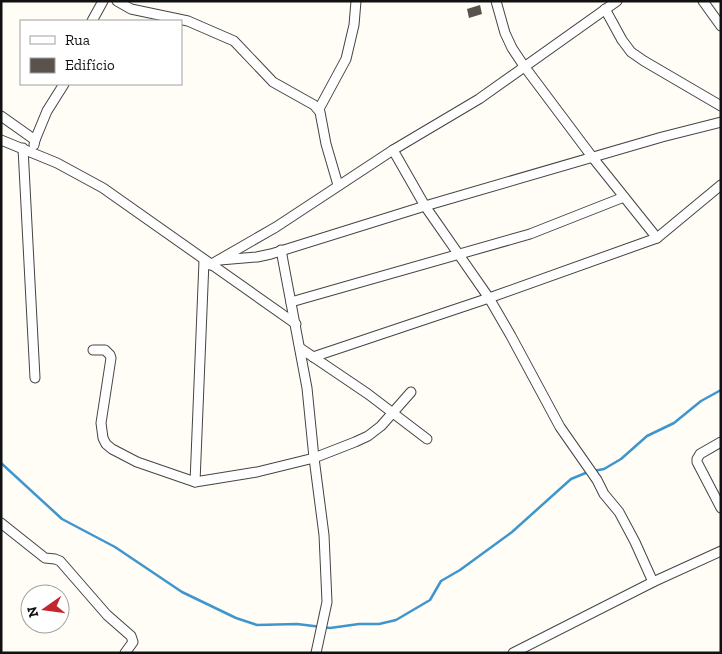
<svg xmlns="http://www.w3.org/2000/svg" width="722" height="654" viewBox="0 0 722 654" font-family="'Zilla Slab',serif">
	<rect width="100%" height="100%" fill="#fffdf5"/>
	<g fill="none" stroke-linecap="round" stroke-linejoin="round">
		<g stroke="#3f96cf" stroke-width="2.5">
			<polyline points="1,463 62,519 115,547 182,592 236,618 257,625 297,624 330,628 359,624 379,624 396,620 430,600 441,581 460,570 512,532 571,479 588,472"/>
			<polyline points="593,471 604,469 621,459 647,436 674,423 701,401 721,390"/>
		</g>
	</g>
	<polygon fill="#5a524d" points="480,5 482,14 469,18 467,9"/>
	<g fill="none" stroke-linecap="round" stroke-linejoin="round">
		<defs>
			<g id="minor">
				<polyline points="117,1 131,9 188,21 234,41 273,82 314,105 320,112 326,144 338,185"/>
				<polyline points="496,1 505,33 512,48 524,66 593,158 657,238"/>
				<polyline points="703,1 721,26"/>
				<polyline points="605,9 622,40 631,52 644,61 721,106"/>
				<polyline points="92,21 103,1"/>
				<polyline points="319,109 346,59 354,25 356,1"/>
				<polyline points="1,116 35,140 34,145"/>
				<polyline points="1,140 57,163 103,188 296,324"/>
				<polyline points="35,140 47,111 64,84"/>
				<polyline points="23,148 35,378"/>
				<polyline points="393,150 425,206 489,298 511,336 560,427 597,480 604,494 619,512 635,542 653,582"/>
				<polyline points="281,250 307,388 314,458 324,535 327,602 316,653"/>
				<polyline points="220,260 257,257 271,254 425,206 662,137 721,122"/>
				<polyline points="210,265 276,227 393,150 479,99 617,1"/>
				<polyline points="291,302 530,234 624,197"/>
				<polyline points="300,348 368,394 427,439"/>
				<polyline points="93,350 105,350 110,355 111,358 101,423 103,438 106,444 112,449 137,462 195,482 257,472 314,458 355,442 368,436 381,426 411,392"/>
				<polyline points="313,357 489,298 657,238 721,185"/>
				<polyline points="721,442 700,454 697,459 697,462 721,508"/>
				<polyline points="195,482 204,261"/>
				<polyline points="1,523 45,558 55,559 60,561 107,615 131,636 133,642 125,653"/>
				<polyline points="513,653 653,582 721,551"/>
			</g>
		</defs>
		<use href="#minor" stroke="#444" stroke-width="11"/>
		<use href="#minor" stroke="#fff" stroke-width="9"/>
	</g>
	<rect width="722" height="654" fill="none" stroke="#111111" stroke-width="5"/>
	<rect x="20" y="20" width="162" height="65" fill="#ffffff" stroke="#a0a0a0"/>
	<rect x="30" y="36" width="25" height="8" fill="#ffffff" stroke="#a0a0a0"/>
	<text x="65" y="45" font-size="15" fill="#111111">Rua</text>
	<rect x="30" y="58" width="25" height="15" fill="#5a524d" stroke="#a0a0a0"/>
	<text x="65" y="70" font-size="15" fill="#111111">Edifício</text>
	<g transform="translate(45 609) rotate(256)"><circle r="24" fill="#ffffff" stroke="#a0a0a0"/>
	<path d="M0-4L9 19L0 12L-9 19Z" fill="#c4262e"/>
	<text y="-8" font-size="14" font-weight="bold" text-anchor="middle" fill="#111111">N</text>
	</g>
</svg>
